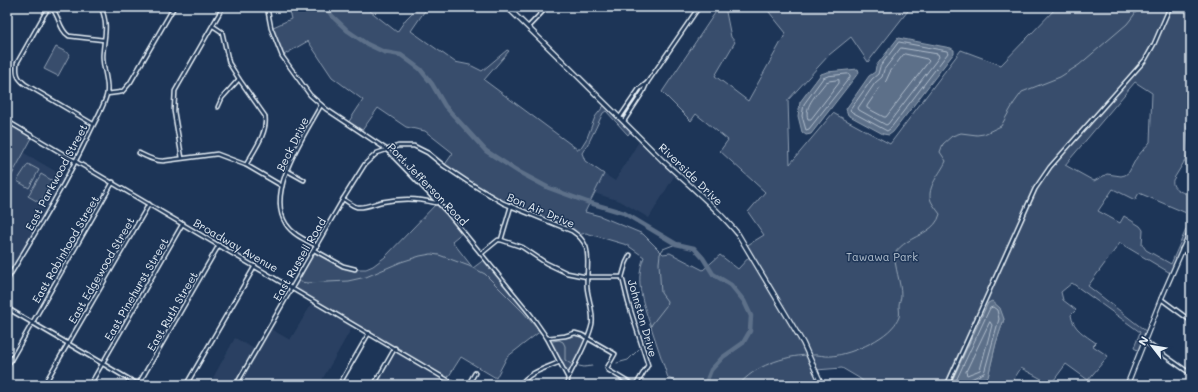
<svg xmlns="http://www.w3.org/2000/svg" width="1198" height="392" viewBox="0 0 1198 392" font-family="Mali,sans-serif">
	<rect width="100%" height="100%" fill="#1d3557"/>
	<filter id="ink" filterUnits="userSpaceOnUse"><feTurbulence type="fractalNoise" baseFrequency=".025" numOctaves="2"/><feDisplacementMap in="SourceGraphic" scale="8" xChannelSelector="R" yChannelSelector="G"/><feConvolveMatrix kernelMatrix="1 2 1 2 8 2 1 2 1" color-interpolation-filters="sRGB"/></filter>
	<g filter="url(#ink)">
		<g fill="#2a4162">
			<polygon points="641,138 676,173 649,218 620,201 594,193 604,174 615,181"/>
			<polygon points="24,153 67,178 7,280 7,184"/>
			<polygon points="314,300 354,324 319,385 209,385 235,338 256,350 269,328 290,340"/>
			<polygon points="395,348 445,378 440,385 374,385"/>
		</g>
		<g fill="#374d6c" stroke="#909fb2" fill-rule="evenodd">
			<path d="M288,7H365L397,32L406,19L418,7H430L424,12L411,31L455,62L470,65L482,71L507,50L509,51L484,80L577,149H580L587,138L595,117L606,103L632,129L628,135L606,111L603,113L589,142L582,153L585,161L604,174L585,212L600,216L643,234L663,254L670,253L703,270L720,255L738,269L751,255L746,246L764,235L748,212L765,192L720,151L728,140L696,114L691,121L662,92L719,7H725L731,37L735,42L715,76L748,101L786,33L765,7H911L868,62L851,37L829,55L788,100L790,164L833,113L890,144L961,50L1001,65L1057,7H1191V115L1187,127L1189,154L1173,180C1171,190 1183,192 1191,196V215L1139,193L1135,200L1113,189L1098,211L1120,223L1124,216L1140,226L1143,230L1142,244L1146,250L1171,264L1191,218V230L1172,274L1120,243L1088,286L1147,332L1139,351L1134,348L1140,332L1072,283L1061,292L1063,300L1076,310L1071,315C1073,329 1085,335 1096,343L1093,346L1108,356L1088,380L1066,364L1051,384L1021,368L1010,385H973V382L988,377L996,343L1004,319L988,303L950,385H868L859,378L842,368L816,370L822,385H678L677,382L668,378C663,362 657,346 652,330C644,306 634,282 644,257L627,245L586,233L578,235L503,203L444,166L453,153L425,131L406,127L378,108L361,132L348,123L363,100L332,77L308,41L282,56L271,28L291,19ZM1135,82L1152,93L1150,142L1137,157L1129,172L1125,175L1121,176L1107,174L1094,181L1065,165Z"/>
			<polygon points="56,47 70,54 58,76 44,69"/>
			<polygon points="7,121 33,136 7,184"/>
			<polygon points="28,164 39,170 29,188 17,181"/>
			<polygon points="41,174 53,181 40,203 28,196"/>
			<polygon points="437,203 447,212 463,232 452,241 473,268 485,259 542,330 507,357 496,378 461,357 447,379 292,287 314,250 343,266 355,269 366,269 373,266 385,257"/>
			<polygon points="575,333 588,337 568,378 547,338 565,336"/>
		</g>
		<g fill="#5d7089" stroke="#95a4b5">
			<polygon points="898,38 951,48 954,50 954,53 893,132 889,135 883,134 848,115 846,109 869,76 875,72 876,66"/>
			<polygon points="858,69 859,72 811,134 806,135 802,132 798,116 800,102 821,74 827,72"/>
			<polygon points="992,301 1000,308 1004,319 996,343 988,377 974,382 973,385 967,385 966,383 964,385 950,385 988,303"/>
		</g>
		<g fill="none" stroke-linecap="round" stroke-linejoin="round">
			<g stroke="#b0bdcc" stroke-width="1">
				<polygon points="899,42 947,51 948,53 890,129 887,131 852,112 850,110 872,79 878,74 880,67"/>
				<polygon points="901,48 938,54 939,57 888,124 886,125 859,110 858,108 875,83 882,77 884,70"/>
				<polygon points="905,54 927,59 929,61 886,117 884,117 867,108 867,106 880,87 886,81 890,72 903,55"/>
				<polygon points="848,74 850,75 850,77 809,129 806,130 802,116 804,104 823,78 828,76"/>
				<path d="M839,80V83L811,119H808C803,106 819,92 826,82L829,81Z"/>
				<polygon points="990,322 992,325 980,370 967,375 966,372"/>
				<polyline points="954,385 990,308 993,307 997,310 999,319 984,373 971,379 969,385"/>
			</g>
			<g stroke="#95a4b5" stroke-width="1">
				<polyline points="301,282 307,283 348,281 366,277 401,262 420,256 431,254 439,255 469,266 485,274 524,313 548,342"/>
				<polyline points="553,341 559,340 563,342 565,346 565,360 571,364"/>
				<polyline points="645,341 652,324 666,306 667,301 661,293 659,263 660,254 663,249 676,244"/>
				<path d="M811,355C818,354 825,357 832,356C852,354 892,337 899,317C900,313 899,309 899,305C899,302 901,299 901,296C901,281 894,268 895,253C898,249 902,245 907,242C919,234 936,230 940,214C937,210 933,205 931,201C926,187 941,173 946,161L940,152L943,144L952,136L961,133L977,135L984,134L1001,126L1014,103L1022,92L1060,77L1079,65L1127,24L1134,15L1138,7"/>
				<polyline points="617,363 628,360 640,348"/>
				<polyline points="579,366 584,367 592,366"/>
				<path d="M739,385C754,366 784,356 808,355"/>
			</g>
			<polyline stroke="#5d7089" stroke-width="4.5" points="326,7 332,16 348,31 367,44 384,52 401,55 420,69 432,84 445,106 486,151 519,172 549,188 587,202 624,213 676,244 694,248 703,258 713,274 731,285 744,301 751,316 750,331 743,343 723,357 711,370 705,385"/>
			<defs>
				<g id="minor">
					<polyline points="267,7 271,28 282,56 310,95 326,109 386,149 447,212 531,315 547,338 568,378 567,385"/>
					<path d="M213,26L222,32L229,63L239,79L265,116C268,133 254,150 246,165"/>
					<polyline points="528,27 547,7"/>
					<polyline points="647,83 699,7"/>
					<polyline points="107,94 122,92 130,83 174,7"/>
					<polyline points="218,107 222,98 239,79"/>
					<polyline points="620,117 639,89 647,83 643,92 624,121"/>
					<polyline points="7,121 456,385"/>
					<path d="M93,124L25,84C17,78 16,73 17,63L44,15L48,9L52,8C59,16 60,31 69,36L104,40"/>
					<path d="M139,153C147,157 154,161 163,161L217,154L246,165L282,186"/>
					<polyline points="182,158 174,111 175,91 223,7"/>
					<polyline points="286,170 304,180"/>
					<path d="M343,199C347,201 352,206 357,207C365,208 373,204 381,202C400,198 418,198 436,203"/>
					<polyline points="501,240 522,247 546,263 567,273 587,277 622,277"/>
					<path d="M317,246C306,240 293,235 286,224C265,191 305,135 321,105"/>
					<polyline points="1182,249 1191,256"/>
					<polyline points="314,250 343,266 355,269"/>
					<polyline points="481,254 498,240 501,240 511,206"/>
					<polyline points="630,255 626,263 622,277 628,302 648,365 636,385"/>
					<path d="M7,280C36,232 66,183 90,132C95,121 105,105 107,93C109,80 102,68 103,54C104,35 109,27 101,7"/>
					<polyline points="1161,299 1191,321"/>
					<polyline points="7,308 139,385"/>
					<polyline points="547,338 565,336 575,333 582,335 615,354 607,368 608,370 633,385"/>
					<polyline points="1144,341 1191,374"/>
					<polyline points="7,367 113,182"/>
					<polyline points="44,385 149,204"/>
					<polyline points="90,385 183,223"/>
					<polyline points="138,385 219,245"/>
					<polyline points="186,385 255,266"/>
					<path d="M236,385L343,199L365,164L377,153L398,146H414L428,153L444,166L468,182L503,203L572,231C578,235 583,239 586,247C590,260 586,274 587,287C588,299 594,312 592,324C588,343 576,361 568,378"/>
					<polyline points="339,385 369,333"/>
					<polyline points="374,385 395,348"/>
					<polyline points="468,385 475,373"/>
					<path d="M520,385C529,372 546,368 560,362"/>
					<polyline points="947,385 1035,189 1050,167 1145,60 1154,44 1170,7"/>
				</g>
				<g id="secondary">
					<path d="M507,7C559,57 611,109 662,160C688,184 716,207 738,234L803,343L822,385"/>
					<polyline points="1127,385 1161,299 1191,230"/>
				</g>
			</defs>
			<use href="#minor" stroke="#e8f1f8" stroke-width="5.5"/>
			<use href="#secondary" stroke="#e8f1f8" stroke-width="6"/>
			<use href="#minor" stroke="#1d3557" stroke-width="2.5"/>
			<use href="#secondary" stroke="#1d3557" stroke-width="3.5"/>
		</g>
	</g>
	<g text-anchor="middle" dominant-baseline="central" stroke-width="3" stroke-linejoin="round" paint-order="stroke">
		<g font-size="11" fill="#e8f1f8" stroke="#1d3557">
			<text transform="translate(292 144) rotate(-64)">Beck Drive</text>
			<text transform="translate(691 174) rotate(44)">Riverside Drive</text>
			<text transform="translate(56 177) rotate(-62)">East Parkwood Street</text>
			<text transform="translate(428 184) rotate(46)">Port Jefferson Road</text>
			<text transform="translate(541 210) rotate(23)">Bon Air Drive</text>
			<text transform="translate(236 245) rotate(30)">Broadway Avenue</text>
			<text transform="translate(65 249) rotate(-60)">East Robinhood Street</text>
			<text transform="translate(299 259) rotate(-60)">East Russell Road</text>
			<text transform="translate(101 270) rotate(-60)">East Edgewood Street</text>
			<text transform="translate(136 289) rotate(-60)">East Pinehurst Street</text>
			<text transform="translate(172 311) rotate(-60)">East Ruth Street</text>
			<text transform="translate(643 318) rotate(74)">Johnston Drive</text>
		</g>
		<g font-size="11" fill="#b3c0ce" stroke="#1d3557">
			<text x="882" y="256">Tawawa Park</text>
		</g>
	</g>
	<rect width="1198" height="392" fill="none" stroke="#1d3557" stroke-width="24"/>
	<rect x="12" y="12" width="1174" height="368" fill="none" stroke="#e8f1f8" stroke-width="1.5" filter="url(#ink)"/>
	<g transform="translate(1152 346) rotate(301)" stroke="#1d3557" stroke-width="3" paint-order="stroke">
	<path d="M0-3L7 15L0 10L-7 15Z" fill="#e8f1f8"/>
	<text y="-6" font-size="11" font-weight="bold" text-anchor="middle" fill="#e8f1f8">N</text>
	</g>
</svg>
